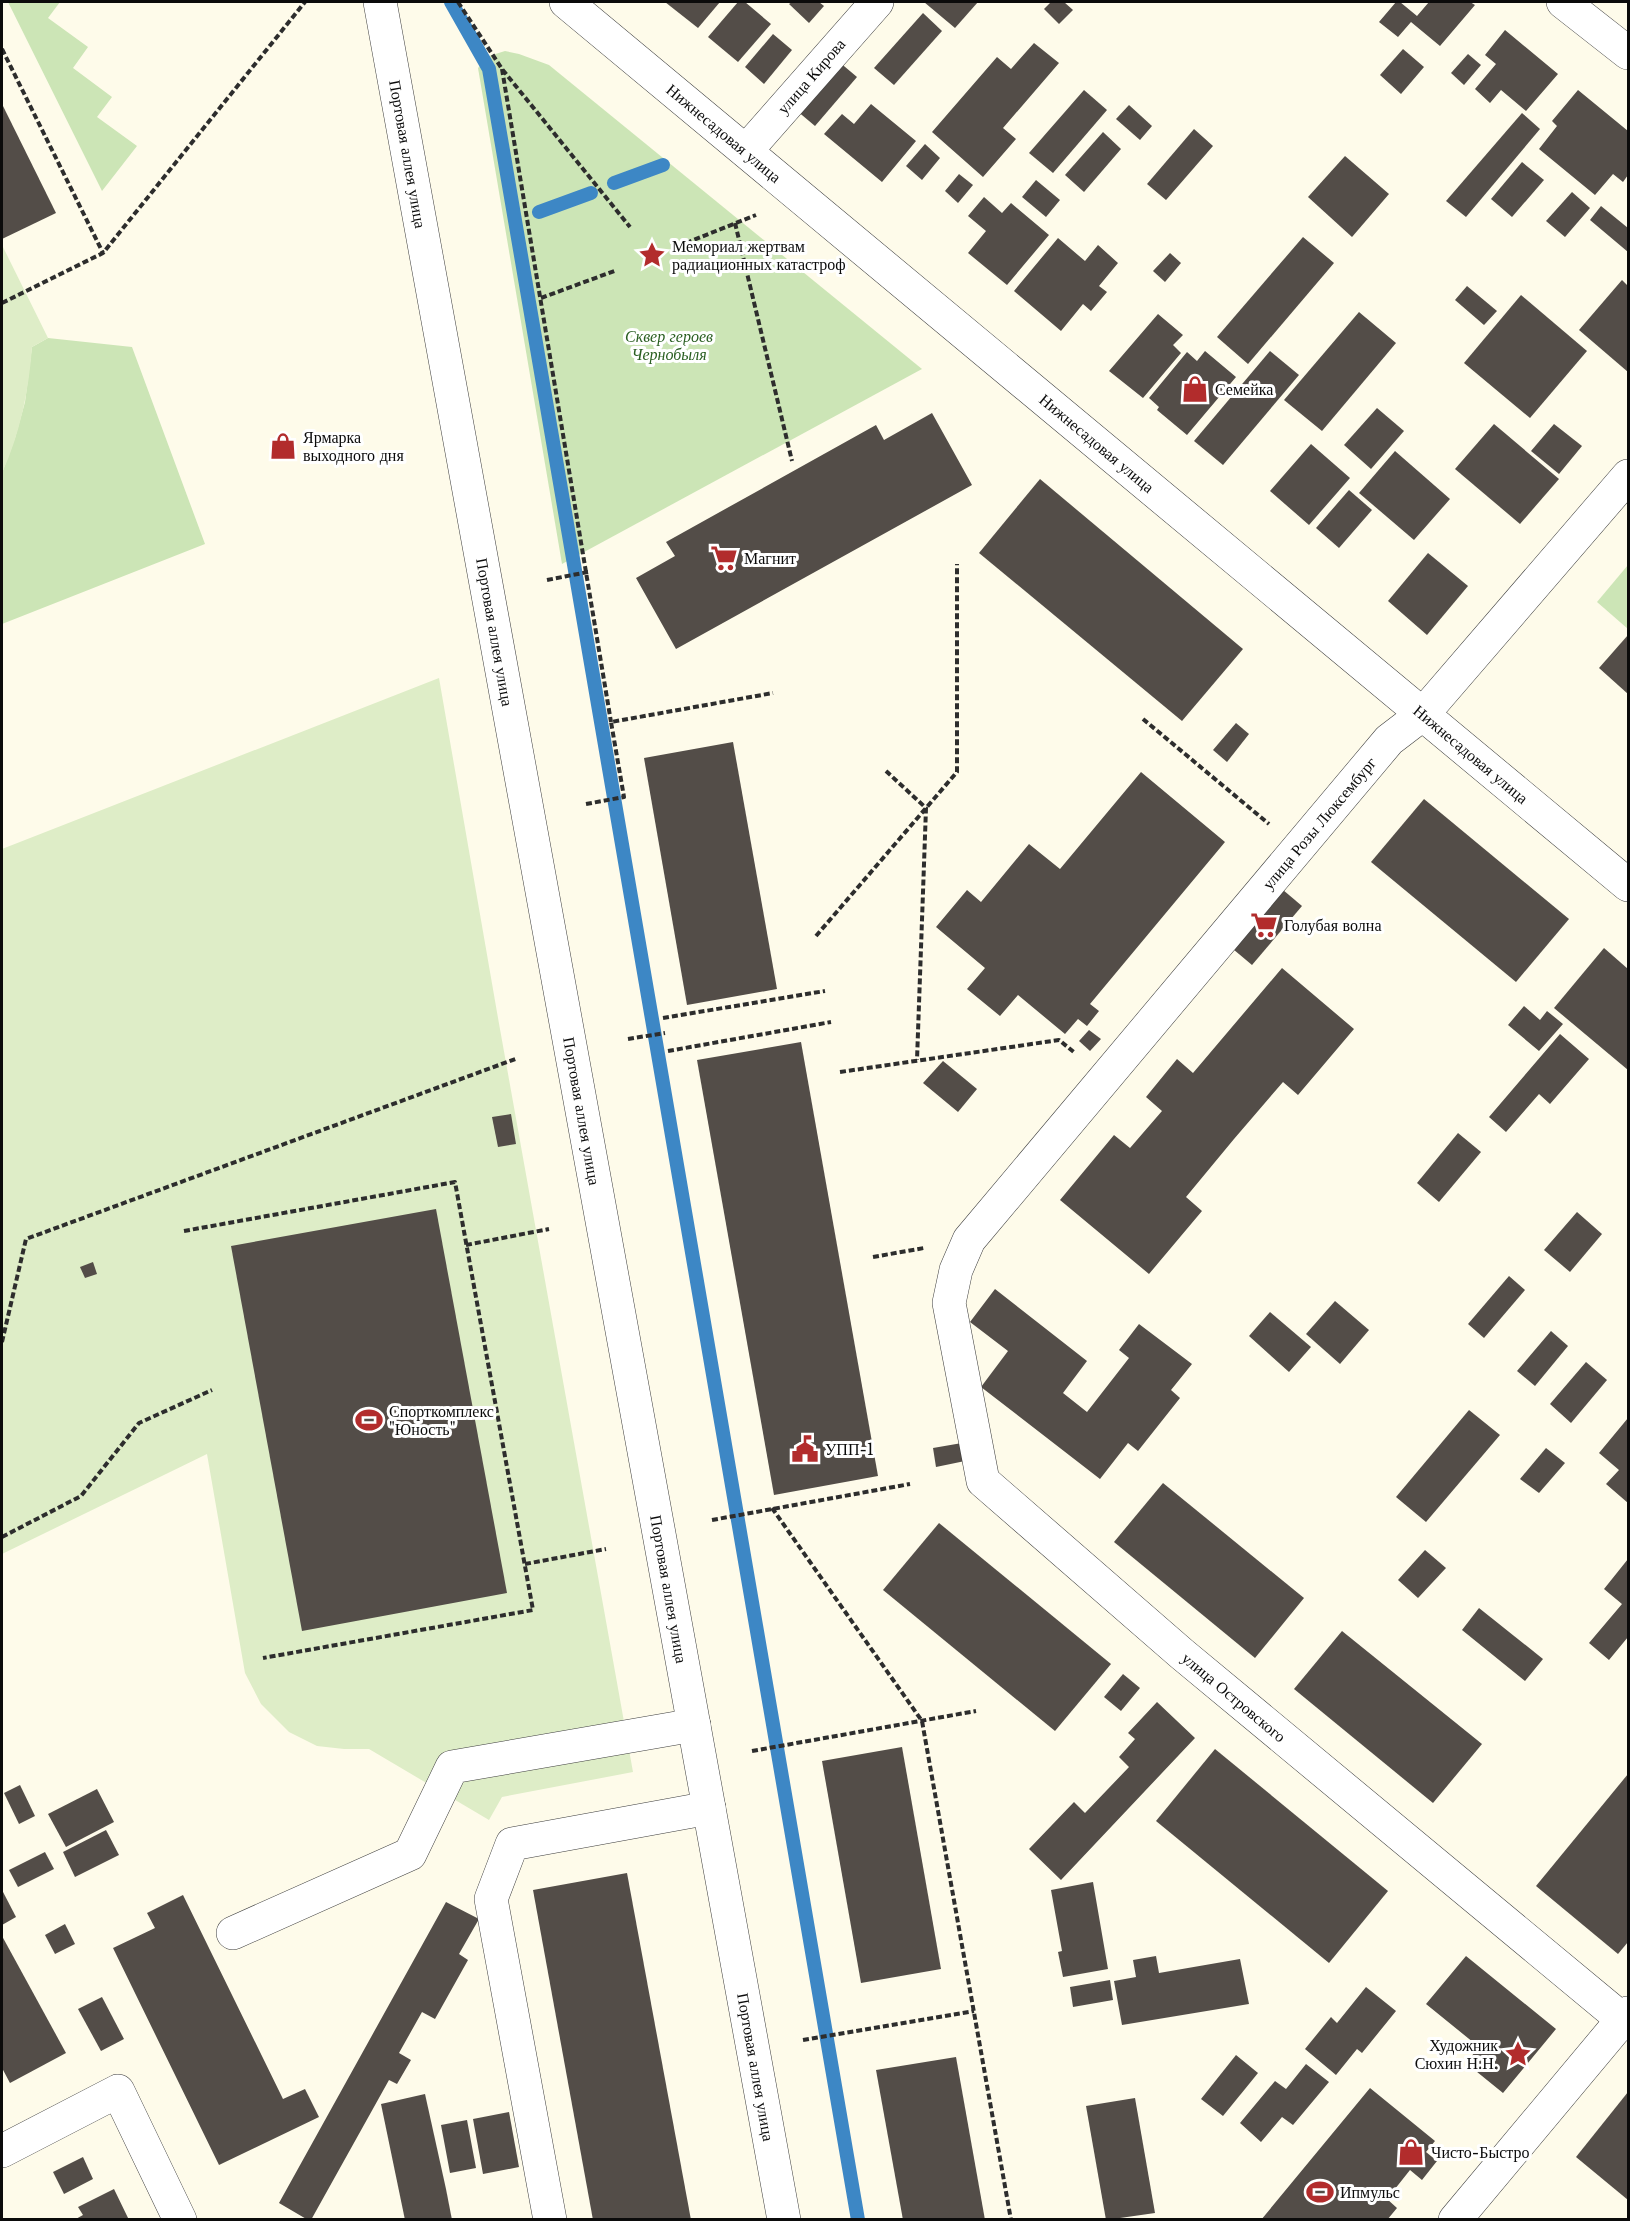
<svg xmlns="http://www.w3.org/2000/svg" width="1630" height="2221" viewBox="0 0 1630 2221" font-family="'Libre Baskerville',serif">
	<rect width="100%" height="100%" fill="#fefbea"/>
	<g fill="#cce5b6">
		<polygon points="8,2 60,2 48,18 88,47 73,68 112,97 97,117 137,146 102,191"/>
		<polygon points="505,51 519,54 549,65 922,369 562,564 478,68 489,56"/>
		<polygon points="48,338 132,347 205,544 2,624 2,473 15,438 25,402 32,347"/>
		<polygon points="1628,565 1628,629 1597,602"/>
	</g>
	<g fill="#deedc7">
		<path d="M2,245L48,338L32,347C29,390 20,434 2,473Z"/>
		<polygon points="439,678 498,1018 633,1772 502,1797 489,1820 369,1749 344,1749 317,1746 289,1732 261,1704 245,1673 207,1454 2,1554 2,849"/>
	</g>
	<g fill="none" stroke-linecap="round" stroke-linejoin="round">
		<g stroke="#3d87c5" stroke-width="14">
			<polyline points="451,2 489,69 858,2220"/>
			<polyline points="614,183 663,165"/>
			<polyline points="539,212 591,193"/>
		</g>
	</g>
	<g fill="#534d48">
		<polygon points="665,2 720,2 698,28"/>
		<polygon points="738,2 745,2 771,24 738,62 708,37"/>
		<polygon points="792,2 819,2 824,6 809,23 789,4"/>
		<polygon points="924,2 978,2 955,28"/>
		<polygon points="1051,2 1064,2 1073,10 1059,24 1044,9"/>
		<polygon points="1396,2 1400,2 1417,16 1429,2 1470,2 1475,5 1440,46 1411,22 1398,37 1379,22"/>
		<polygon points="923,13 942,31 894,85 874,68"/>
		<polygon points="1505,30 1558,74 1526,111 1501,90 1490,103 1475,89 1496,64 1485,55"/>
		<polygon points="773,34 792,50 764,84 745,67"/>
		<polygon points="1034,43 1059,63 1003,128 1016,139 983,177 932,132 997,57 1011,69"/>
		<polygon points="1403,49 1424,67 1401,94 1380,75"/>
		<polygon points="1468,54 1481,65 1464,85 1451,73"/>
		<polygon points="838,61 857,77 815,126 796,110"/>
		<polygon points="1084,90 1107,110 1053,173 1029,153"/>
		<polygon points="1578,90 1628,131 1628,175 1623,182 1613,174 1595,195 1539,149 1557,126 1552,121"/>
		<polygon points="2,104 56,213 2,239"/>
		<polygon points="871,104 916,141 882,182 824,134 842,114 854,124"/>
		<polygon points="1129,105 1152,126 1140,140 1116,119"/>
		<polygon points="1522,113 1540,129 1466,217 1446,201"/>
		<polygon points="1194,129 1213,146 1166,200 1147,184"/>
		<polygon points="1103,132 1121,149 1084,192 1065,175"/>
		<polygon points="925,144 940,158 922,180 906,166"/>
		<polygon points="1345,156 1389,194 1352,237 1308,197"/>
		<polygon points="1522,162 1544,180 1512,217 1491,199"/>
		<polygon points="959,174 973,185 958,203 945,191"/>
		<polygon points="1036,180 1060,200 1046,217 1022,197"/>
		<polygon points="1572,192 1590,208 1565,237 1546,221"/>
		<polygon points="984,197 1002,213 1011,203 1049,235 1007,285 968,253 986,231 968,216"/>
		<polygon points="1601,206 1628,228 1628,252 1590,220"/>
		<polygon points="1303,237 1334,263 1248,364 1217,337"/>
		<polygon points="1058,238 1085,261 1098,245 1118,263 1099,286 1107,292 1091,311 1083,304 1061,331 1014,291"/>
		<polygon points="1170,253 1181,263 1165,282 1153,271"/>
		<polygon points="1622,280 1628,286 1628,372 1579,330"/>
		<polygon points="1467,286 1497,311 1484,325 1455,300"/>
		<polygon points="1521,295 1587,351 1530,418 1464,363"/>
		<polygon points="1359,312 1396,343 1322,431 1284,400"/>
		<polygon points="1158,314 1183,335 1173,345 1181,353 1143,398 1109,371"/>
		<polygon points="1205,351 1236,377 1187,435 1157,410 1159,407 1149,398 1187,352 1197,361"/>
		<polygon points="1270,351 1299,375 1223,465 1194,441"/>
		<polygon points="1377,408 1404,431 1371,469 1344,445"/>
		<polygon points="932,413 972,485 676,649 636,578 675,556 666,542 876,425 884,440"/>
		<polygon points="1494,424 1559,479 1520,524 1455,469"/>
		<polygon points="1554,424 1582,446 1559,474 1531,451"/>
		<polygon points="1311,444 1350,478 1309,525 1270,491"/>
		<polygon points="1395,451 1450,499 1414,540 1359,493"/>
		<polygon points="1040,479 1243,649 1182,721 979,553"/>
		<polygon points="1349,490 1372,510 1339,548 1316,528"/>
		<polygon points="1428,553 1468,586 1427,635 1388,601"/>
		<polygon points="1628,635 1628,694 1599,668"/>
		<polygon points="1236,723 1249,734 1227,762 1213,750"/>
		<polygon points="733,742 777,989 687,1005 644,758"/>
		<polygon points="1141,772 1225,842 1090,1004 1099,1011 1087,1026 1078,1019 1065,1034 1018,995 1000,1016 967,989 985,968 936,927 967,890 981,902 1029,844 1060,869"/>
		<polygon points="1424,799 1569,919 1516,982 1371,862"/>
		<polygon points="1276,884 1302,906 1252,965 1227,944"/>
		<polygon points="1604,948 1628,969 1628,1070 1554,1008"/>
		<polygon points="1282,968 1354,1029 1298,1095 1283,1082 1234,1139 1186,1197 1202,1211 1149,1274 1060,1200 1114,1135 1130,1148 1162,1111 1146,1097 1177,1059 1193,1073"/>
		<polygon points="1524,1006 1540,1020 1547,1011 1563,1024 1539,1051 1508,1025"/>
		<polygon points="1089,1030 1101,1039 1090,1051 1079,1041"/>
		<polygon points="1560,1034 1589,1059 1550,1104 1539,1094 1506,1132 1489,1117"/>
		<polygon points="801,1042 878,1476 774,1495 697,1060"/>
		<polygon points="943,1061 977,1089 958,1112 923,1083"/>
		<polygon points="511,1114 516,1144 498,1147 492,1117"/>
		<polygon points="1458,1133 1481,1152 1439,1202 1417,1183"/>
		<polygon points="436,1209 507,1593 302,1631 231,1246"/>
		<polygon points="1577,1212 1602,1234 1570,1272 1544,1250"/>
		<polygon points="93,1262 97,1274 85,1278 80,1267"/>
		<polygon points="1509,1276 1525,1290 1484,1338 1468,1324"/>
		<polygon points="995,1289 1087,1361 1063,1393 1087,1412 1129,1358 1119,1350 1139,1324 1192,1364 1171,1390 1180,1398 1138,1451 1128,1443 1100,1479 981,1387 1008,1351 970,1322"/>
		<polygon points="1335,1301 1369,1330 1340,1364 1306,1334"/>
		<polygon points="1270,1312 1311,1347 1289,1372 1249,1336"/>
		<polygon points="1551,1331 1568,1346 1535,1386 1517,1371"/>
		<polygon points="1586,1362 1607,1380 1571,1423 1550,1404"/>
		<polygon points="1469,1410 1500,1435 1426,1522 1396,1497"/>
		<polygon points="1628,1418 1628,1503 1606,1484 1619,1470 1599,1453"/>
		<polygon points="962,1443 965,1461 936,1467 933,1448"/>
		<polygon points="1546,1448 1565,1463 1539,1493 1520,1479"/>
		<polygon points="1163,1483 1304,1598 1255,1658 1114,1542"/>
		<polygon points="939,1523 1111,1664 1055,1731 883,1590"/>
		<polygon points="1425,1550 1446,1568 1418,1598 1398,1580"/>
		<polygon points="1628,1559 1628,1637 1609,1660 1589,1643 1622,1604 1604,1589"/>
		<polygon points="1479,1608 1543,1659 1525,1681 1462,1630"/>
		<polygon points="1342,1631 1482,1744 1433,1803 1294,1689"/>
		<polygon points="1123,1674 1140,1688 1121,1711 1104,1697"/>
		<polygon points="1157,1702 1195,1738 1061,1880 1029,1849 1074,1802 1085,1813 1129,1767 1119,1757 1135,1739 1128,1733"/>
		<polygon points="902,1747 941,1969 861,1983 822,1761"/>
		<polygon points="1215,1749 1388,1891 1329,1963 1156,1821"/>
		<polygon points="1628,1774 1628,1942 1618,1954 1536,1886"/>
		<polygon points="20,1785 35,1816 19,1824 4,1793"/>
		<polygon points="97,1789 114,1822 66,1847 48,1814"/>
		<polygon points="106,1830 119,1855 75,1877 63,1852"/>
		<polygon points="45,1852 54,1869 18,1887 9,1870"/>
		<polygon points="627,1873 691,2220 593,2220 533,1890"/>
		<polygon points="1093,1882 1108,1969 1063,1977 1058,1952 1062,1951 1051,1890"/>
		<polygon points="2,1890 16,1917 2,1925"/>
		<polygon points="183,1895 283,2099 305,2089 319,2117 219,2165 113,1948 155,1928 147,1913"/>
		<polygon points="446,1902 479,1919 459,1954 468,1960 435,2019 422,2012 399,2053 411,2060 397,2084 389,2080 311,2220 308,2220 279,2203"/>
		<polygon points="65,1924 75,1944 55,1954 45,1935"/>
		<polygon points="2,1936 66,2053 10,2083 2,2068"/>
		<polygon points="1156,1956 1159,1973 1240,1959 1249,2004 1122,2025 1114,1981 1136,1977 1133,1960"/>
		<polygon points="1466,1956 1556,2029 1503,2093 1466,2063 1479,2047 1426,2004"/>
		<polygon points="1110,1980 1113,2000 1073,2007 1070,1987"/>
		<polygon points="1366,1987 1396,2011 1362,2053 1357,2049 1336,2075 1305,2049 1331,2017 1337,2023"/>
		<polygon points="102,1997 124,2039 101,2051 78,2009"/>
		<polygon points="1236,2055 1258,2073 1223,2116 1201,2099"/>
		<polygon points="956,2057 985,2220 903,2220 876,2070"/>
		<polygon points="1306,2064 1329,2082 1293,2125 1282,2117 1261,2142 1240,2123 1275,2081 1286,2089"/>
		<polygon points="1370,2088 1435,2141 1426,2152 1437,2161 1422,2180 1410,2170 1387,2199 1397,2208 1387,2220 1261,2220"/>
		<polygon points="1628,2092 1628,2200 1576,2157"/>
		<polygon points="425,2094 446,2189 452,2220 405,2220 381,2104"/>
		<polygon points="1135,2098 1155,2213 1106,2220 1086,2106"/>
		<polygon points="509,2112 519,2167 483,2174 473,2119"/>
		<polygon points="467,2120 476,2168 450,2173 441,2125"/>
		<polygon points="83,2157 93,2179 64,2194 53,2172"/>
		<polygon points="114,2189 129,2220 74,2220 83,2215 78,2207"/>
	</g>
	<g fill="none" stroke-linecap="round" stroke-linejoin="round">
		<defs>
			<g id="minor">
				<polyline points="380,2 784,2220"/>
				<polyline points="566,2 1628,885"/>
				<polyline points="1563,2 1628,53"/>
				<polyline points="746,151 877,2"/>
				<polyline points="1628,476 1423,714 1389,740 969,1240 956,1270 949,1303 983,1481 1182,1654 1628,2024"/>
				<polyline points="233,1933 410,1854 452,1767 694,1725"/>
				<polyline points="2,2151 118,2091 180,2220"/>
				<polyline points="550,2220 491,1899 512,1844 709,1808"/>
				<polyline points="1455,2220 1628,2013"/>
			</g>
		</defs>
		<use href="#minor" stroke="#3e3e3e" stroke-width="34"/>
		<g stroke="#2d2d2d" stroke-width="4" stroke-dasharray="6 3" stroke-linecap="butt">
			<polyline points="458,2 502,69 630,227"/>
			<polyline points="2,49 103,253"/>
			<polyline points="502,69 611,722"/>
			<polyline points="735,223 792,461"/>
			<polyline points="686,243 756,215"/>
			<polyline points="541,298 617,270"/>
			<polyline points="2,303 103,253 305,2"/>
			<polyline points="547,580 588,572"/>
			<polyline points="1143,719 1269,824"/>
			<polyline points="886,771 926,808 917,1060"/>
			<polyline points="586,804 624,797 611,722 773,693"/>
			<polyline points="816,936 957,772 957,564"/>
			<polyline points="663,1018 825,991"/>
			<polyline points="628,1039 665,1033"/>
			<polyline points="668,1051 831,1022"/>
			<polyline points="840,1072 1059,1040 1075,1053"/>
			<polyline points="184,1231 455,1182 533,1610 263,1658"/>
			<polyline points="466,1245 549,1229"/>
			<polyline points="873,1257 924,1248"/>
			<polyline points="2,1342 26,1239 518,1058"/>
			<polyline points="772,1508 922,1721 1011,2220"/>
			<polyline points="712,1520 910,1484"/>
			<polyline points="2,1537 81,1496 139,1423 212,1390"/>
			<polyline points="525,1564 606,1549"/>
			<polyline points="752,1751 976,1711"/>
			<polyline points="803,2040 974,2011"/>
		</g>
		<use href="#minor" stroke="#fff" stroke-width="33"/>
	</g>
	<defs>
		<symbol id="sight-bare" viewBox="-9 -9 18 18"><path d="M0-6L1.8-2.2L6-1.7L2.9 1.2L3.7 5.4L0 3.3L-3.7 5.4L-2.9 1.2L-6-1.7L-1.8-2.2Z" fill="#b22c2c" stroke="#fff" stroke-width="2.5" paint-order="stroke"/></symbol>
		<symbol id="shop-bare" viewBox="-9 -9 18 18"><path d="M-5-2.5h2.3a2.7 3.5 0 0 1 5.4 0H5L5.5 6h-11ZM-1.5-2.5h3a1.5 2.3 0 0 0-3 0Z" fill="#b22c2c" stroke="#fff" stroke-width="2.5" paint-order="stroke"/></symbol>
		<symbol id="supermarket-bare" viewBox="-9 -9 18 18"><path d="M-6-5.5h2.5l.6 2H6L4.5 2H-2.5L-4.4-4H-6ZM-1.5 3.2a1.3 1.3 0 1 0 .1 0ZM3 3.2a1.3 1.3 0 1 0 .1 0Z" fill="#b22c2c" stroke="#fff" stroke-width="2.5" paint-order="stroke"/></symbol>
		<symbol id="stadium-bare" viewBox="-9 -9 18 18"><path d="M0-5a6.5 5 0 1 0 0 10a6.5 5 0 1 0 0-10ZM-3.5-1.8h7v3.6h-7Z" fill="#b22c2c" stroke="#fff" stroke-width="2.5" paint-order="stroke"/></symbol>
		<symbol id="civic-bare" viewBox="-9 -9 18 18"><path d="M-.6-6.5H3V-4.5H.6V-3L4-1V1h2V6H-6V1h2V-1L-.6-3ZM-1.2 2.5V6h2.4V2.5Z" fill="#b22c2c" stroke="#fff" stroke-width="2.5" paint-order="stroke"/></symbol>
	</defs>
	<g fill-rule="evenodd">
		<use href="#sight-bare" x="633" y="236" width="38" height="38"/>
		<use href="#shop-bare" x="1176" y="370" width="38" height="38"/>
		<use href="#shop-bare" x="264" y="427" width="38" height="38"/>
		<use href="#supermarket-bare" x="705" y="539" width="38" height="38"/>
		<use href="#supermarket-bare" x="1245" y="906" width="38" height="38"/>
		<use href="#stadium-bare" x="350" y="1401" width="38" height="38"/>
		<use href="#civic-bare" x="786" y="1430" width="38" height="38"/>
		<use href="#sight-bare" x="1499" y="2035" width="38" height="38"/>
		<use href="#shop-bare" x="1392" y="2133" width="38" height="38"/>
		<use href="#stadium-bare" x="1301" y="2173" width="38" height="38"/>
	</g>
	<g text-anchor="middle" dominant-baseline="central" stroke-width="6" stroke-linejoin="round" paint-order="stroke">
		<g font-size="16" fill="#0b0b0b" stroke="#fff">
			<text transform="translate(811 76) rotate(-49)">улица Кирова</text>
			<text transform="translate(724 133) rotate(40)">Нижнесадовая улица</text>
			<text transform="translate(408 154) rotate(80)">Портовая аллея улица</text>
			<text transform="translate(1097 443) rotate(40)">Нижнесадовая улица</text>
			<text transform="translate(495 632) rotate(80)">Портовая аллея улица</text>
			<text transform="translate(1471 754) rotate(40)">Нижнесадовая улица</text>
			<text transform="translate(1319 823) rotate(-50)">улица Розы Люксембург</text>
			<text transform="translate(582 1111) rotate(80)">Портовая аллея улица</text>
			<text transform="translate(669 1589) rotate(80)">Портовая аллея улица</text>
			<text transform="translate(1234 1697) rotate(40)">улица Островского</text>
			<text transform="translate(756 2067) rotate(80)">Портовая аллея улица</text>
		</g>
		<g font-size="16" fill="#0b0b0b" stroke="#fff" text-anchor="start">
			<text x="672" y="246">Мемориал жертвам<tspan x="672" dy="18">радиационных катастроф</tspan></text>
			<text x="1215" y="389">Семейка</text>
			<text x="303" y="437">Ярмарка<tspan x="303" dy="18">выходного дня</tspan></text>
			<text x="744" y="558">Магнит</text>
			<text x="1284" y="925">Голубая волна</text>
			<text x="389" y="1411">Спорткомплекс<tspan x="389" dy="18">"Юность"</tspan></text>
			<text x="825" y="1449">УПП-1</text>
			<text x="1498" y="2045" text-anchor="end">Художник<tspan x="1498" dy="18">Сюхин Н.Н.</tspan></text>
			<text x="1431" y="2152">Чисто-Быстро</text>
			<text x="1340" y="2192">Ипмульс</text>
		</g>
		<g font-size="16" font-style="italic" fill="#295e20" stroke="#fff">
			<text x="669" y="336">Сквер героев<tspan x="669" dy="18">Чернобыля</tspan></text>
		</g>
	</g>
	<rect width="1630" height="2221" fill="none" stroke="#0b0b0b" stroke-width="6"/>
</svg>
